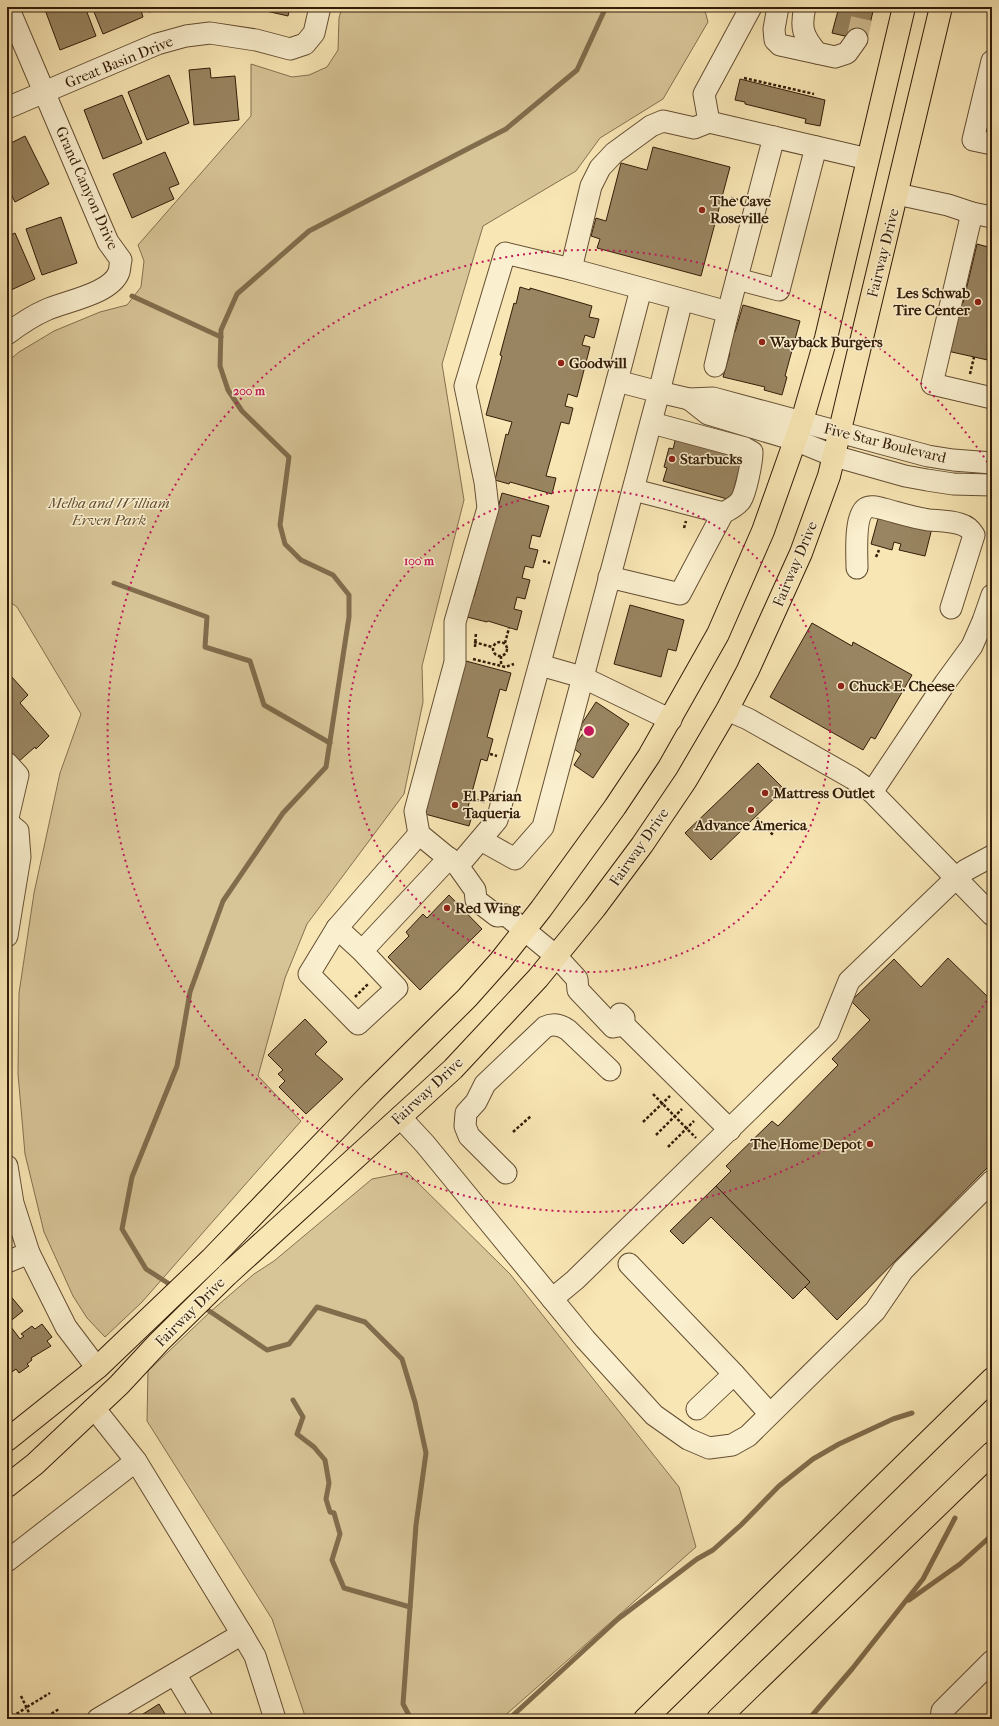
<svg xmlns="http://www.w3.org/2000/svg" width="999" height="1726" viewBox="0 0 999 1726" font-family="'IM FELL French Canon',serif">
	<rect width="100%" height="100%" fill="#f8e6b4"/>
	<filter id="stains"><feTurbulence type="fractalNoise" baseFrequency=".005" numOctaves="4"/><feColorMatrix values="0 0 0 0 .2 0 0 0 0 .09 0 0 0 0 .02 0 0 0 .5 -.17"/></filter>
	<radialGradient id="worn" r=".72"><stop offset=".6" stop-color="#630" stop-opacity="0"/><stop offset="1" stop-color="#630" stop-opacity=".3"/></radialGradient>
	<g fill="#d7c497" stroke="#857050">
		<polygon points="342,7 704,7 708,22 663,99 600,138 576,171 483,226 442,364 464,500 422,666 423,702 404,794 307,924 285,978 258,1076 301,1121 142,1302 105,1337 87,1318 73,1296 44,1232 25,1154 18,1074 19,993 34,893 60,773 81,714 17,607 7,600 7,362 19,352 54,331 100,312 127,305 141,287 144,261 138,245 251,116 251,64 292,77 309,75 327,67 338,50 339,18"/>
		<polygon points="407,1172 510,1274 679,1487 696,1547 501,1719 306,1719 272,1619 147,1421 148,1371 210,1312 254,1274 274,1261 372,1179"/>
	</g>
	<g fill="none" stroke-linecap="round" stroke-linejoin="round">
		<g stroke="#816c4c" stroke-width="5">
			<polyline points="132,296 221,337"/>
			<polyline points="114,583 207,617 205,647 250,661 264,705 330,743"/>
			<polyline points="174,1287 146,1269 122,1229 132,1177 177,1066 190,992 223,901 283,813 326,767 349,617 349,595 333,575 301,560 285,544 280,525 289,457 242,411 228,390 220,366 221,330 237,294 309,231 506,129 577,70 606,7"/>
			<polyline points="202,1306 267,1350 289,1344 317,1307 365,1322 402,1359 415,1402 426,1453 416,1525 403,1704 411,1719"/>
			<polyline points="293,1400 303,1417 297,1434 314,1447 325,1460 329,1483 326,1499 330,1512 334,1513 340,1534 332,1560 344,1588 410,1607"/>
			<polyline points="909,1600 960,1564 992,1535"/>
			<polyline points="509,1719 618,1619 697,1559 713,1550 741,1525 779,1486 813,1459 839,1444 893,1419 912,1413"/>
			<polyline points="809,1719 852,1669 923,1579 955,1518"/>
		</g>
	</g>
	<g fill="#998561" stroke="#331c08">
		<polygon points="44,7 85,7 96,36 60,50"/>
		<polygon points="92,7 140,7 143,17 103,34"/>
		<polygon points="148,7 173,7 149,12"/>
		<polygon points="249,7 290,7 288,16"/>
		<polygon points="839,7 874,7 866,41 832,33"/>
		<polygon points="210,68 211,78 235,76 239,120 194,125 189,70"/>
		<polygon points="169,75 189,123 147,140 128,92"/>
		<polygon points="740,79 825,100 820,126 805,123 806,119 745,104 745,102 735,100"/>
		<polygon points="122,95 142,143 103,159 84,110"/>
		<polygon points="25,136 49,184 15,202 7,186 7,145"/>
		<polygon points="653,147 730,167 701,276 597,248 600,239 591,236 596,218 606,221 621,163 647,170"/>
		<polygon points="165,152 179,184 169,188 174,199 132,218 113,174"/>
		<polygon points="61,217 77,263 42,275 26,229"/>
		<polygon points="15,233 35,279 11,290 7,280 7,237"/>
		<polygon points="977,244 992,248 992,361 943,350 954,301 963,303"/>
		<polygon points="520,287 530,290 530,288 592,306 589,317 599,319 594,338 585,335 582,345 590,347 577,397 568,394 565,406 573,408 569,424 561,422 546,476 556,478 552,494 510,482 509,484 495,480 506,434 508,435 512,422 486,415 502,356 500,355 514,303 516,304"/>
		<polygon points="743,305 800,321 785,376 787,377 782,395 764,390 765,387 723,377 730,353 727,352 733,331 735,332"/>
		<polygon points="676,437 743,455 731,500 663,481 667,468 664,467 669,448 673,449"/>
		<polygon points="502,493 549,506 540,537 532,535 529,548 538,550 533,568 525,566 522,578 530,580 525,599 517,597 514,609 522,611 517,630 488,621 487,622 467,617 472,597 474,597"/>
		<polygon points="879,515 933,524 925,556 899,550 901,544 894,542 892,550 871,544"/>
		<polygon points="630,605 684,620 676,651 668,649 661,677 614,664"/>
		<polygon points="812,623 852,646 853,642 912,675 875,739 871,737 863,750 770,697"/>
		<polygon points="466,661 511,673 506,691 500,689 487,737 493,739 487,761 481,759 468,807 474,809 469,826 425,814"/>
		<polygon points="11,676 28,695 20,703 49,736 36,749 35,747 18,762 7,750 7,680"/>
		<polygon points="596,702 629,724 593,778 574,765 581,754 573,748 584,732 579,728"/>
		<polygon points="758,763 784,789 711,860 685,833"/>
		<polygon points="449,895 482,929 420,990 388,957 409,936 406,932 423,914 427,918"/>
		<polygon points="948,958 992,1001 992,1163 837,1320 805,1287 810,1282 716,1186 731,1171 726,1166 772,1121 778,1126 838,1065 832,1059 870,1020 851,1001 894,959 921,987"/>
		<polygon points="305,1019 327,1042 315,1054 343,1079 306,1114 279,1087 285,1081 278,1074 283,1070 268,1055"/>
		<polygon points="716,1186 810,1282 793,1299 711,1217 683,1244 670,1231"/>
		<polygon points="8,1293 23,1311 8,1323 20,1339 24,1336 21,1334 32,1326 35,1329 42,1324 52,1337 47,1341 51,1346 31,1358 32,1360 27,1364 29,1366 19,1373 16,1369 9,1374 7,1371"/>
		<polygon points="159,1704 168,1719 135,1719"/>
	</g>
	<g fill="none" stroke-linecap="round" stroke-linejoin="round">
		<polyline stroke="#d1be92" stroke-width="21" stroke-dasharray="21 10" stroke-linecap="butt" points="857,39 864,7"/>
		<defs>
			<g id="minor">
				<polyline points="778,7 774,29 775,40 780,45 835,57 847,53 857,39"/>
				<path d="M805,7C800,28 803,36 817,53"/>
				<polyline points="992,61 973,140 992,144"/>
				<polyline points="7,108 157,44 186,36 210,33 256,40 290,49 305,44 314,33 320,7"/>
				<polyline points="709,122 704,94 751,7"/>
				<polyline points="897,194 948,205 972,213 932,384 992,398"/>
				<polyline points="972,213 992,217"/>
				<polyline points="571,269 591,186 600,168 614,153 651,126 663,121 694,128 709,122 868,159"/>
				<polyline points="737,279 779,290 816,147"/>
				<polyline points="682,300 659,392 689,399 713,398 928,456 953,460 992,463"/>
				<polyline points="728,312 774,137"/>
				<path d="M7,334C19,325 32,316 46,310C66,301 111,294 119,272C120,268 120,264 121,260L108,242L8,7"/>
				<polyline points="689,399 708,414 795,440 834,456 905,476 927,480 953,484 992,485"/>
				<polyline points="634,490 723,513"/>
				<path d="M857,568C857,555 854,516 866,508C871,505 879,508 884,509C899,513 914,518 929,520C940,521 950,521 960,524C967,526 970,529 974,535L951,608"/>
				<path d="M609,577L680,594L723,513C729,510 737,506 741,500C746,492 752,462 752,452L745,448L652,423"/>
				<polyline points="540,665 582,677 671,720"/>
				<polyline points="727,710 748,719 852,778 872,792 992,915"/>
				<polyline points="7,763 18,775 7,822"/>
				<polyline points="872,792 945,683 972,646 983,621 992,595"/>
				<polyline points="7,822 18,831 20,857 7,936"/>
				<polyline points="481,840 515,859 543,827 659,392 617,381 641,289"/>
				<polyline points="458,866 497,820 617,381"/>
				<polyline points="337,928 419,834"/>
				<polyline points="362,951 337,928 309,974 358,1024 397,988 362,951 449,858"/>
				<polyline points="620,1014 624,1018 624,1025 730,1130"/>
				<polyline points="624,1025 613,1027 578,990 577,979 556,956 506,915 497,916 476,900 475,890 458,866 419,834 415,811 455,662 455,622 488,508 485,482 465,386 505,253 571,269 728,312 715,366"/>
				<polyline points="400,1117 425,1144 585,1339 654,1415 688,1439 709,1448 732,1445 748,1436 875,1311 903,1270 992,1181"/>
				<polyline points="7,1166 13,1203 29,1253 66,1327 97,1368"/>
				<path d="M506,1173L469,1136L465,1126L466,1113L476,1102L485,1084L545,1027C553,1023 561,1025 568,1030L610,1070"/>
				<polyline points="7,1262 29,1253"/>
				<polyline points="629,1264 734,1374 697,1409"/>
				<polyline points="552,1299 575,1280 828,1033 849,981 956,878 966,870 992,856"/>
				<polyline points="734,1374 770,1414"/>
				<polyline points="94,1408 136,1461 242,1634"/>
				<polyline points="7,1561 136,1461"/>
				<polyline points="175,1674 202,1719"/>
				<polyline points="98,1719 242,1634 255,1656 275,1719"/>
				<polyline points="941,1719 942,1711 992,1661"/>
			</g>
			<g id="major">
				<polyline points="7,1440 97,1368 141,1326 211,1259 372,1092 467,998 500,961 541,909 615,807 649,756 718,634 763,531 802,421 826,338 904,7"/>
				<polyline points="7,1486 35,1464 119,1385 159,1342 227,1275 453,1069 538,978 595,908 642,845 686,780 727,710 748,670 801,553 829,476 941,7"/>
			</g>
			<g id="highway">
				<polyline points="645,1719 992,1379"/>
				<polyline points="718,1719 992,1453"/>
			</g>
		</defs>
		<use href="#minor" stroke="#644e33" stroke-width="23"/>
		<use href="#major" stroke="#331c08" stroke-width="24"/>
		<use href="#highway" stroke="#331c08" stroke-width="24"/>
		<g stroke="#331c08" stroke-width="2.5" stroke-dasharray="3 2" stroke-linecap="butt">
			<polyline points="744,78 814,94"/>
			<polyline points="731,198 738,200"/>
			<polyline points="970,374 974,357"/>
			<polyline points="684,528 686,521"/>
			<polyline points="876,557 879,550"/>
			<polyline points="543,561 550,563"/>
			<circle cx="500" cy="649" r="7"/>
			<polyline points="474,642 492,647"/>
			<polyline points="505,643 509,628"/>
			<polyline points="475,647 476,632"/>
			<polyline points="501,656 501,666"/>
			<polyline points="473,659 505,667 514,664"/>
			<polyline points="490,754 497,756"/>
			<polyline points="477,800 485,802"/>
			<polyline points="757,818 774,836"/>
			<polyline points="355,997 369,983"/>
			<polyline points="653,1094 696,1138"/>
			<polyline points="643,1122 670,1096"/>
			<polyline points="513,1132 531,1116"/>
			<polyline points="656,1135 682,1109"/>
			<polyline points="668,1147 694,1121"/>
			<polyline points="21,1696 32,1719"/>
			<polyline points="27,1707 50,1693"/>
			<polyline points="8,1719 26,1708"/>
			<polyline points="43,1719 59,1709"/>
		</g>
		<use href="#minor" stroke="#faefce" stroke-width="21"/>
		<use href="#major" stroke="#f8e6b4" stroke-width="22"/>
		<use href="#highway" stroke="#f8e6b4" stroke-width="22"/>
	</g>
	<g fill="none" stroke="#c2185b" stroke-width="2" stroke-dasharray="2 4">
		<circle cx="589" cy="731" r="241"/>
		<path d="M990 996A481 481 0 1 1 990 466"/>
	</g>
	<g fill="#8f2418" stroke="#faefce" stroke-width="1.5">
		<circle cx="702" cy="210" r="4"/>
		<circle cx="978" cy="302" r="4"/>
		<circle cx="762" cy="342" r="4"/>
		<circle cx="561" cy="363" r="4"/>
		<circle cx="672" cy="459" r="4"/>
		<circle cx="841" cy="686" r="4"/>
		<circle cx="765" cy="793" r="4"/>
		<circle cx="455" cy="805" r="4"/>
		<circle cx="751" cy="810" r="4"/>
		<circle cx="447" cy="908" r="4"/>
		<circle cx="870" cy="1144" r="4"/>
	</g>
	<g text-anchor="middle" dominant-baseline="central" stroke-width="3" stroke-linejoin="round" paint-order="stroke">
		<g font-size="15" fill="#331c08" stroke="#faefce">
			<text transform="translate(119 62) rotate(-22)">Great Basin Drive</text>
			<text transform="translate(87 188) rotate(66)">Grand Canyon Drive</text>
			<text transform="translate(883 253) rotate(-76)">Fairway Drive</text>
			<text transform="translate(885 443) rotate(14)">Five Star Boulevard</text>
			<text transform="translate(795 564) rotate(-67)">Fairway Drive</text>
			<text transform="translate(639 847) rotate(-55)">Fairway Drive</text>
			<text transform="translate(427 1091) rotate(-43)">Fairway Drive</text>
			<text transform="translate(190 1312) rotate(-45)">Fairway Drive</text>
		</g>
		<g font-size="15" font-weight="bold" fill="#331c08" stroke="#faefce" text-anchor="start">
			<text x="710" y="201">The Cave<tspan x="710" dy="17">Roseville</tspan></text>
			<text x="970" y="293" text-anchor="end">Les Schwab<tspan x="970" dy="17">Tire Center</tspan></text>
			<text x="770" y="342">Wayback Burgers</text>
			<text x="569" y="363">Goodwill</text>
			<text x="680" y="459">Starbucks</text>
			<text x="849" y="686">Chuck E. Cheese</text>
			<text x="773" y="793">Mattress Outlet</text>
			<text x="463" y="796">El Parian<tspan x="463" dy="17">Taqueria</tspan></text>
			<text x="751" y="825" text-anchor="middle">Advance America</text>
			<text x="455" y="908">Red Wing</text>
			<text x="862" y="1144" text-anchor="end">The Home Depot</text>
		</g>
		<g font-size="15" font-style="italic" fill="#644e33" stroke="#faefce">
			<text x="109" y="503">Melba and William<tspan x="109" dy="17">Erven Park</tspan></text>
		</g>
	</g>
	<circle cx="589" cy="731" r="6" fill="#c2185b" stroke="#faefce" stroke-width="2"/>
	<g font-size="12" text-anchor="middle" font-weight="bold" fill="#c2185b" stroke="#faefce" stroke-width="3" stroke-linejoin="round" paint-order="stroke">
		<text x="249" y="395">200 m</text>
		<text x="419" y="565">100 m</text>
	</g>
	<rect width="999" height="1726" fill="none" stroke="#f8e6b4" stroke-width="24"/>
	<rect x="8" y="8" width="983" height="1710" fill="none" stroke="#331c08" stroke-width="2"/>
	<rect x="12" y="12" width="975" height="1702" fill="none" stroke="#331c08"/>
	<rect width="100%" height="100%" filter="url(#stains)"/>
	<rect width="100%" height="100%" fill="url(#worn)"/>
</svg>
